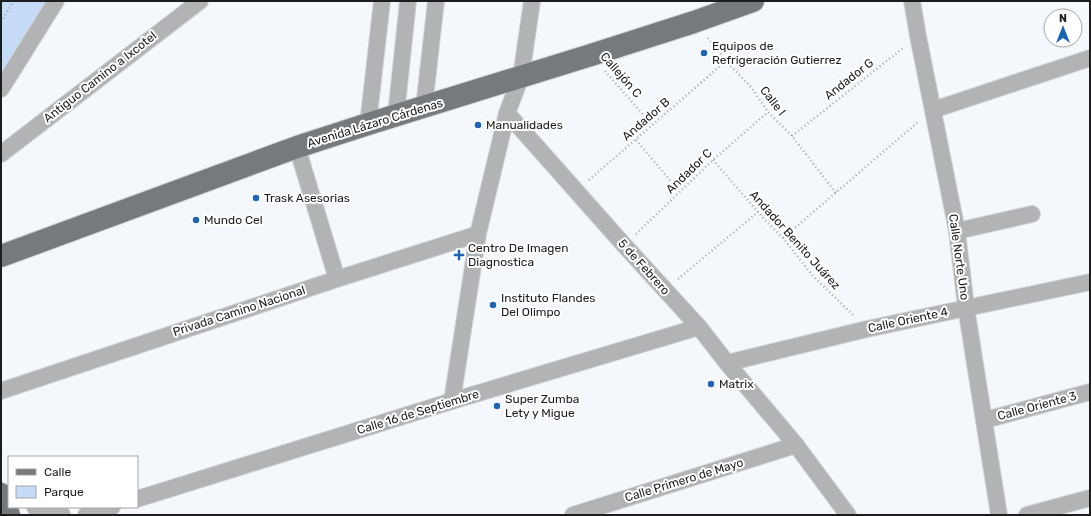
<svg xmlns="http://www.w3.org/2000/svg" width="1091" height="516" viewBox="0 0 1091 516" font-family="Rubik,sans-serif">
	<rect width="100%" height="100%" fill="#f4f8fc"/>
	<polygon fill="#c5dbf8" points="1,1 58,1 1,88"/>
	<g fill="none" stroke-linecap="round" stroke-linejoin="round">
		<defs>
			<g id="minor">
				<polyline points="912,1 918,36 957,231 966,307 999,515"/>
				<polyline points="1,89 56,1"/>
				<polyline points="424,107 436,1"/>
				<polyline points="933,110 1090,58"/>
				<polyline points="507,113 624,245 699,327 727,363 796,445 848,515"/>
				<polyline points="396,115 408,1"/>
				<polyline points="368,124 382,1"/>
				<polyline points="297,147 337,279"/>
				<polyline points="1,154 200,1"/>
				<polyline points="957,231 1032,214"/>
				<polyline points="727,363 867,329 1090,282"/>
				<polyline points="1,391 337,279 478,234"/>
				<polyline points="452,401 478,234 507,113 521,77 532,1"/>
				<polyline points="985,420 1090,392"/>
				<polyline points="137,499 452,401 699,327"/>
				<polyline points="86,515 112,507"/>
				<polyline points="573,515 796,445"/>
				<polyline points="1027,515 1090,498"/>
			</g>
			<polyline id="tertiary" points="37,507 60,515"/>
			<g id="primary">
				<polyline points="1,256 297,147 368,124 591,55 694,22 753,1"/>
				<polyline points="1,494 9,515"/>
			</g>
		</defs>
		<use href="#minor" stroke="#d1d5d9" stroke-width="18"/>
		<use href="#tertiary" stroke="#d1d5d9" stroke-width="22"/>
		<use href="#primary" stroke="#d1d5d9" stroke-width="24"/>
		<g stroke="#a6a9ac" stroke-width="2.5" stroke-dasharray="1 3" stroke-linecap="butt">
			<polyline points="1,22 14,1"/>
			<polyline points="708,38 726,61 751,87 768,112 792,136 836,193"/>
			<polyline points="605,71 652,125"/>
			<polyline points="792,136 903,48"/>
			<polyline points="636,140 680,192"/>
			<polyline points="713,160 765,220 783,238 813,276 854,316"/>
			<polyline points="589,180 726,61"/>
			<polyline points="636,234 713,160 768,112"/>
			<polyline points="783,238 918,122"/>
			<polyline points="678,279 758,212"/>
		</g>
		<use href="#minor" stroke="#b1b3b5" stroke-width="16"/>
		<use href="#tertiary" stroke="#b1b3b5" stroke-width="20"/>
		<use href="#primary" stroke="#777a7d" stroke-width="22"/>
	</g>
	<g fill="#1d64b4" stroke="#fff" stroke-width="1.5">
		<circle cx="704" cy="53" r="4"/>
		<circle cx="478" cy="125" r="4"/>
		<circle cx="256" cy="198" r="4"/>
		<circle cx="196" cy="220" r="4"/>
		<path d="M457 249h4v4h4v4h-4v4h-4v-4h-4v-4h4z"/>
		<circle cx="493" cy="305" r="4"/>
		<circle cx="711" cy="384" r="4"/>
		<circle cx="497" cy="406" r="4"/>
	</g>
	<g text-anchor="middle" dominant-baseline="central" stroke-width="4" stroke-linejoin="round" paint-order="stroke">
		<g font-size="12" fill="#1c1d1f" stroke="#fff" text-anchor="start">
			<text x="712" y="46">Equipos de<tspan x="712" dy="14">Refrigeración Gutierrez</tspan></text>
			<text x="486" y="125">Manualidades</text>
			<text x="264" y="198">Trask Asesorias</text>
			<text x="204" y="220">Mundo Cel</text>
			<text x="468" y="248">Centro De Imagen<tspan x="468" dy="14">Diagnostica</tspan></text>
			<text x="501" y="298">Instituto Flandes<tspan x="501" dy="14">Del Olimpo</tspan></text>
			<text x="719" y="384">Matrix</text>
			<text x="505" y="399">Super Zumba<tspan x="505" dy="14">Lety y Migue</tspan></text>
		</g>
		<g font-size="12" fill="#1c1d1f" stroke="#fff">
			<text transform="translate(621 75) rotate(49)">Callejón C</text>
			<text transform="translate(100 77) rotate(-38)">Antiguo Camino a Ixcotel</text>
			<text transform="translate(849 79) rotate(-38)">Andador G</text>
			<text transform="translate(773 101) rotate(52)">Calle I</text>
			<text transform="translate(646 119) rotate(-41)">Andador B</text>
			<text transform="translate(375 123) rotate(-17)">Avenida Lázaro Cárdenas</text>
			<text transform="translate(689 171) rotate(-44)">Andador C</text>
			<text transform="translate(795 240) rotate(48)">Andador Benito Juárez</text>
			<text transform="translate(959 257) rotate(82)">Calle Norte Uno</text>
			<text transform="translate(644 267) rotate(48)">5 de Febrero</text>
			<text transform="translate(239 311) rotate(-18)">Privada Camino Nacional</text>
			<text transform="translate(908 320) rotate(-12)">Calle Oriente 4</text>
			<text transform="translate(1037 406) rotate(-15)">Calle Oriente 3</text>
			<text transform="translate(418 412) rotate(-17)">Calle 16 de Septiembre</text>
			<text transform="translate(684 480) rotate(-17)">Calle Primero de Mayo</text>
		</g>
	</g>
	<rect width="1091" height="516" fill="none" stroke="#1c1d1f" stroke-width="4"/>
	<rect x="8" y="456" width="130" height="52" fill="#ffffff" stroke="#a4a5a5"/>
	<rect x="16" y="469" width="20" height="6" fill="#777a7d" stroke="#a4a5a5"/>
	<text x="44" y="476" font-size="12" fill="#1c1d1f">Calle</text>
	<rect x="16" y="486" width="20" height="12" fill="#c5dbf8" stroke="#a4a5a5"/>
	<text x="44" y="496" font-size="12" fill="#1c1d1f">Parque</text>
	<g transform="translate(1063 28)"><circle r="19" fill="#ffffff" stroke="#a4a5a5"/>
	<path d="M0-3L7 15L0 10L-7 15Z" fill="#1d64b4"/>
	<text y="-6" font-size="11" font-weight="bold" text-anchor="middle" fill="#1c1d1f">N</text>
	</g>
</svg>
